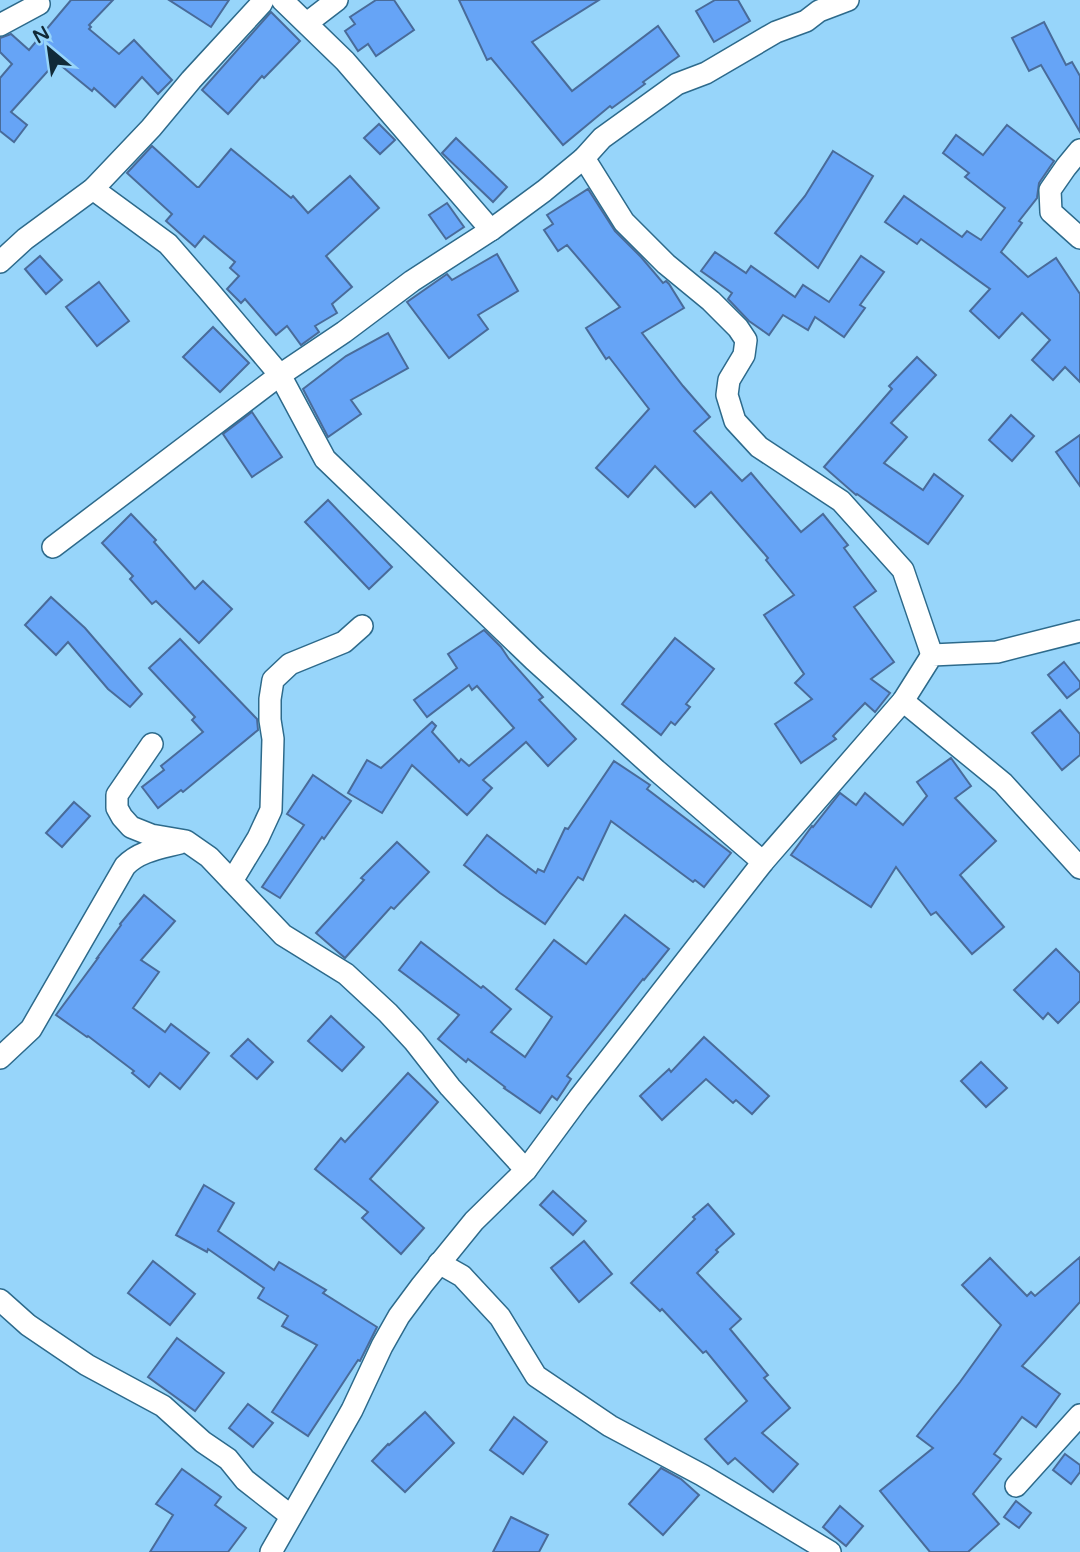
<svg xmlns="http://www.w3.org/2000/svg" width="1080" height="1552" viewBox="0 0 1080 1552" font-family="'Varela Round',sans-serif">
	<rect width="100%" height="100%" fill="#97d5fa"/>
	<g fill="#66a4f6" stroke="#496b99" stroke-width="2">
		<polygon points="71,0 113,0 89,25 91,27 89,29 119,54 134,40 172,80 158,94 142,77 115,107 94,88 92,91 59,64 58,65 55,63 11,112 27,125 14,142 0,131 0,78 12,64 0,52 0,38 11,34 29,50"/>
		<polygon points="169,0 229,0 211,27"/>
		<polygon points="376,0 394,0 414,30 376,56 368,44 358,51 345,31 355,24 350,17"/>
		<polygon points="459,0 599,0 532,42 572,91 658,26 679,56 643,82 645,84 612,108 610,106 563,145 491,58 487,60"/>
		<polygon points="715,0 738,0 750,21 714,42 696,11"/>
		<polygon points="271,12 300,41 264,78 262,76 228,114 202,90"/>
		<polygon points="1044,22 1066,65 1072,62 1080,76 1080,132 1041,65 1029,71 1012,38"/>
		<polygon points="379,124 395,140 380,154 364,138"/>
		<polygon points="1007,125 1054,161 1039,183 1037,198 1019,221 1022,223 1001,252 1028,277 1056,258 1080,294 1080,382 1065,367 1053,380 1032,360 1050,340 1022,313 999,338 970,311 990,289 921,239 917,244 885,222 904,196 962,237 967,231 981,240 1005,208 965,177 969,173 943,153 956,135 983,155"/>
		<polygon points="456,138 507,187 493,202 442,153"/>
		<polygon points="152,146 197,187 199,187 231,149 291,198 293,196 308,213 350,176 379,208 326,256 352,287 332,304 337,313 315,326 319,332 301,345 287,326 276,335 245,299 241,303 227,289 239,276 230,268 235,262 204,236 195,247 166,221 172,214 127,173"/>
		<polygon points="833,151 873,176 818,268 775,233 805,196"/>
		<polygon points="588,189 615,231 641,257 663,283 666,281 669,284 684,308 642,333 683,386 710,417 694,431 742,481 751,473 801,532 823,514 848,545 844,548 876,591 854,607 894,662 871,679 890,693 875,712 865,703 833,736 836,739 801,763 775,724 812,699 795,683 804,674 764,615 794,595 766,560 768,558 711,492 695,507 655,466 628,497 596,468 649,409 609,357 606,359 586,328 620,307 567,245 558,251 544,230 553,224 547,215"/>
		<polygon points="447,203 464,227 446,239 429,215"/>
		<polygon points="715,252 746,273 751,266 795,297 803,285 829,302 861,256 884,272 860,305 865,308 844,337 815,317 808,330 783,315 769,335 749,321 728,299 732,293 701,271"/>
		<polygon points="497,254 518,291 478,315 488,329 449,358 407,302 447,274 452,280"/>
		<polygon points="40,256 62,280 46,294 25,269"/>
		<polygon points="99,282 129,321 97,346 66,307"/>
		<polygon points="213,327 249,363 220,392 183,357"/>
		<polygon points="388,333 408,368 351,400 361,414 328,437 303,389 346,356"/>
		<polygon points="917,357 936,375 891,423 907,437 884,463 923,490 934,474 963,496 928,544 857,494 856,495 824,467 892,389 889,386"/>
		<polygon points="252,412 282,457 252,477 223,434"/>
		<polygon points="1011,415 1034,436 1012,461 989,440"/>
		<polygon points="1080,435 1080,486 1056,452"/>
		<polygon points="328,500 392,567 369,589 305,522"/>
		<polygon points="131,514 156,540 154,542 195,589 203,581 232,609 199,643 156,601 152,604 130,579 133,576 102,543"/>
		<polygon points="51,597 85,628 142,694 130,707 108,689 68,642 56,655 25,625"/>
		<polygon points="484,630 501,647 509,659 543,697 539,700 576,739 548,766 526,742 483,780 492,788 467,815 412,765 382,813 348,793 367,760 381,768 432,722 436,726 432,732 459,762 461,759 469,766 514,728 477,686 472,690 469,685 427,717 414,700 457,668 448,654"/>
		<polygon points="675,638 714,669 686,704 690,707 675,725 671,722 661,735 622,704"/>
		<polygon points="180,639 257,719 258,730 183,792 181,790 158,808 142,787 164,770 161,766 203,732 192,720 195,717 149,668"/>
		<polygon points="1064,662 1080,682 1080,688 1067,698 1048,675"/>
		<polygon points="1060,710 1080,734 1080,755 1062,770 1032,733"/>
		<polygon points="951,758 971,786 955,798 996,841 960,875 1004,927 972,954 936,912 931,915 896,867 871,907 791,855 812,826 813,827 840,793 856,805 865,793 903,825 927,796 917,782"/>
		<polygon points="614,761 650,785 647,789 731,853 704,887 695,880 693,882 611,821 583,880 578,877 545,924 500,893 464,865 487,835 536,873 538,869 544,872 565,828 568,829"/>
		<polygon points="313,775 351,801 324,839 322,837 280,898 262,887 304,825 287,814"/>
		<polygon points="74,802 90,816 62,847 46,833"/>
		<polygon points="397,842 429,872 394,909 391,907 345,958 316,933 364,880 361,878"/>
		<polygon points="144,895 175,921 141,960 159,972 133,1008 165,1032 171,1024 209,1053 180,1089 160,1073 149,1087 132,1073 134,1071 88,1036 87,1037 56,1015 98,958 97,958 121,925 120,924"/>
		<polygon points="625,915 669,949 644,980 643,979 567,1076 571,1079 557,1100 552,1096 540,1113 504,1088 505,1087 468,1059 466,1062 438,1039 459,1015 399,970 421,942 481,988 483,986 511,1009 491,1032 525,1057 552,1017 516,989 554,940 586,964"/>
		<polygon points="1056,949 1080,973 1080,1001 1058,1023 1048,1013 1043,1019 1014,990"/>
		<polygon points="331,1016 364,1047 342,1071 308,1041"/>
		<polygon points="704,1037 769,1096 752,1114 736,1100 733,1103 706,1079 662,1120 640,1096 669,1069 671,1072"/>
		<polygon points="248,1039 273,1062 257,1079 231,1056"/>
		<polygon points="981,1062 1007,1088 986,1107 961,1081"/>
		<polygon points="408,1073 438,1102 370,1179 424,1228 401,1254 362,1218 368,1212 315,1169 341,1138 345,1142"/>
		<polygon points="204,1185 234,1203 218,1231 274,1270 279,1262 326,1290 323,1293 377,1327 360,1361 358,1360 308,1436 272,1412 317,1345 282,1326 288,1316 258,1298 264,1288 208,1249 207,1252 176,1235"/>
		<polygon points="553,1191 586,1221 573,1235 540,1205"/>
		<polygon points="708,1204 734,1234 716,1250 718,1252 697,1273 741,1319 730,1329 768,1375 764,1378 790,1408 762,1433 798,1464 773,1492 735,1458 728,1464 705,1439 747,1401 706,1351 703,1353 662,1309 660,1311 631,1283 695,1219 693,1217"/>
		<polygon points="584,1241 612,1274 579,1302 551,1268"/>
		<polygon points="1080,1257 1080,1302 1022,1366 1060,1394 1036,1427 1022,1417 994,1454 1001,1459 973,1494 999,1524 968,1552 930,1552 880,1491 933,1448 917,1436 960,1382 1001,1325 962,1285 990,1258 1027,1296 1031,1292 1035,1296"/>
		<polygon points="153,1261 195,1294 170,1325 128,1293"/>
		<polygon points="177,1338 224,1373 195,1411 148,1377"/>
		<polygon points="248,1404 273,1423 253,1447 229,1428"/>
		<polygon points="425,1412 454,1443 405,1492 372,1461 388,1444 389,1445"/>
		<polygon points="514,1417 547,1442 523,1474 490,1450"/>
		<polygon points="1065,1454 1080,1465 1080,1472 1071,1484 1053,1470"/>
		<polygon points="661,1468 681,1479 699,1495 663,1535 629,1504"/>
		<polygon points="182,1469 221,1497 215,1505 246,1528 228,1552 150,1552 173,1515 156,1504"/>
		<polygon points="1016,1501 1031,1513 1019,1528 1004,1517"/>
		<polygon points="840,1506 863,1526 846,1546 823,1527"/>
		<polygon points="511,1517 548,1535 539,1552 493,1552"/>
	</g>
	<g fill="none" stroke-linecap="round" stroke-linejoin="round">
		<defs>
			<g id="street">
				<polyline points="282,0 345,61 491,230"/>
				<polyline points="307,23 337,0"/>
				<polyline points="0,25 39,4"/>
				<polyline points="1080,150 1066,167 1050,190 1051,212 1080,238"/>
				<polyline points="584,158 624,222 666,264 711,301 738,328 746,340 744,355 729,380 727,395 735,421 759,447 841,501 903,570 932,655"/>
				<polyline points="93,189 168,244 209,291 280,375 325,459 534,660 656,770 763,862"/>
				<polyline points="0,262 25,239 93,189 151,128 191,80 261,4 263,0"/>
				<polyline points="53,547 280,375 344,332 412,281 491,230 544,191 584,158 602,138 677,84 706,73 776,32 806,21 819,11 848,0"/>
				<polyline points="903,701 1003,783 1080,868"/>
				<polyline points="152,744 117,795 117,808 122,817 131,827 151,835 186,841 209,857 283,935 346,974 388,1013 414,1041 450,1087 526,1170"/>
				<polyline points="232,881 258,838 271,810 273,739 270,720 270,699 273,680 290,664 344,642 362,626"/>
				<path d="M0,1058L31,1029L125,866C139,851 161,848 180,843"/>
				<polyline points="439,1263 462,1276 500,1317 536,1376 610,1426 702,1475 830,1552"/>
				<polyline points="0,1300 28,1325 87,1365 163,1406 203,1442 228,1459 245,1480 291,1516"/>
				<polyline points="1016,1486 1080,1415"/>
				<polyline points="271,1552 352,1410 382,1346 399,1316 422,1285 474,1221 526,1170 579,1098 763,862 903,701 932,655 997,652 1080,631"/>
			</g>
		</defs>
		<use href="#street" stroke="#2d6a8b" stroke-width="24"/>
		<use href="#street" stroke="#fff" stroke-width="21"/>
	</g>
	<g transform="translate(49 49) rotate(331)" stroke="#97d5fa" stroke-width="5" paint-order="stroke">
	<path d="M0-5L12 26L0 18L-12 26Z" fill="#112a38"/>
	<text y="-10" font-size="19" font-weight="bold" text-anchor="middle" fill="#112a38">N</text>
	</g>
</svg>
